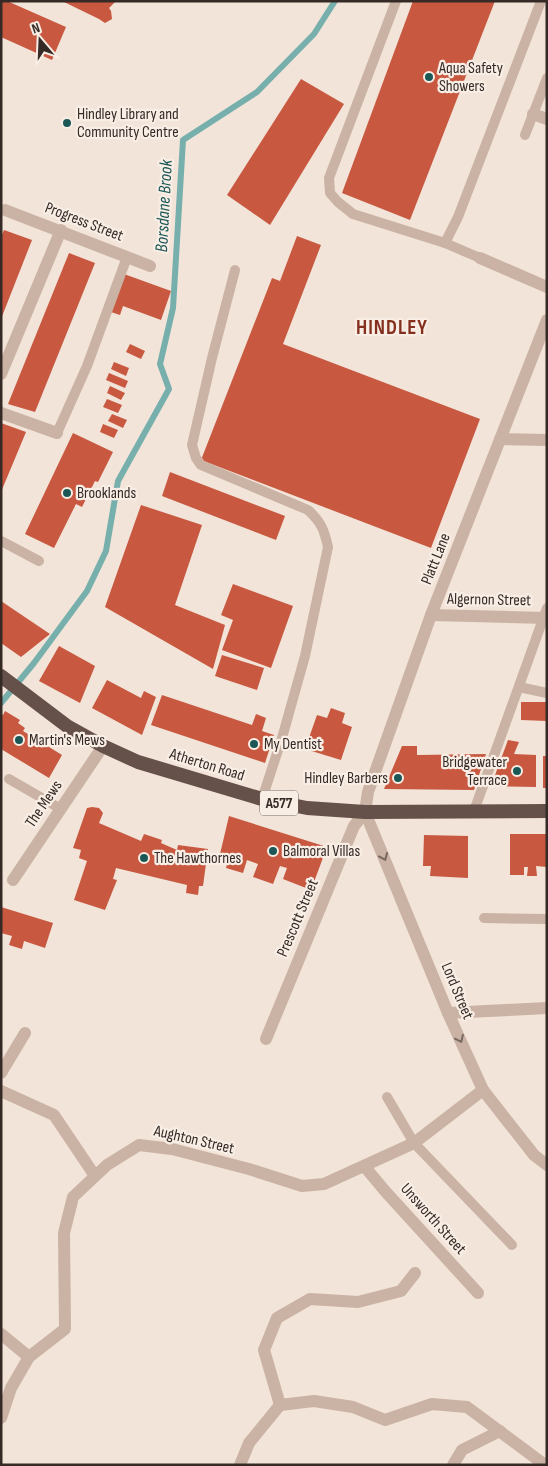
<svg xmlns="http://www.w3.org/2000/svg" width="548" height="1466" viewBox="0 0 548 1466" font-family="'Sofia Sans Condensed',sans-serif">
	<rect width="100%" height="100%" fill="#f2e4d8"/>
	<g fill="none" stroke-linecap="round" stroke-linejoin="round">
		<polyline stroke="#77afad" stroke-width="6" points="1,703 34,663 87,591 106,551 118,481 169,389 160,364 173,308 183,140 257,92 314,34 335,1"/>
	</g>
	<g fill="#c85840">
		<polygon points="1,1 7,1 66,27 52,60 1,37"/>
		<polygon points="62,1 116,1 109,8 111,11 112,19 105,23 99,19"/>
		<polygon points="413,1 495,1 410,220 342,193"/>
		<polygon points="301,79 344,104 270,225 227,195"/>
		<polygon points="4,230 32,240 1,319 1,237"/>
		<polygon points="297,236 321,245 283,344 480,419 431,548 201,460 272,278 280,281"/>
		<polygon points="69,253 95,263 35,412 8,404"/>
		<polygon points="124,274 171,291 161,320 123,306 120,315 111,312"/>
		<polygon points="130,344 145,351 141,359 126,352"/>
		<polygon points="114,362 129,368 126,376 111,369"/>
		<polygon points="109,373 128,381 125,388 106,380"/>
		<polygon points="110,386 125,393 121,400 107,393"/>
		<polygon points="107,399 122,405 118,413 103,407"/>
		<polygon points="112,414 127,420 123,428 108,421"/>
		<polygon points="1,423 26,432 1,492"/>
		<polygon points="103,424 118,430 114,438 100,432"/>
		<polygon points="73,433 113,452 98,482 95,481 82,507 76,504 54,548 25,534"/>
		<polygon points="170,472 285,516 276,540 162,496"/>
		<polygon points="141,505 202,525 175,605 225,625 213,669 105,607"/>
		<polygon points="233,584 293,606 271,668 222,650 233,620 221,615"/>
		<polygon points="1,601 50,634 21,657 1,643"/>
		<polygon points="59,646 95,666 80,703 39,681"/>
		<polygon points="222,655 264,668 257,690 215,676"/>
		<polygon points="107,680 141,698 144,691 156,697 142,735 92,708"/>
		<polygon points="162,695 252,725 256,714 266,718 262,731 274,735 265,763 151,725"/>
		<polygon points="521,702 547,702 547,721 521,720"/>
		<polygon points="331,708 345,713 342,723 352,727 341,760 305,749 317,715 327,718"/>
		<polygon points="5,711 20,720 18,723 25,728 23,731 62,755 49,778 1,749 1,714 3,715"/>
		<polygon points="508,740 519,742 514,754 536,755 536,787 491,786"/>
		<polygon points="402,746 417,746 417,755 486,754 474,790 384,789"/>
		<rect x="543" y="756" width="4" height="32"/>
		<polygon points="92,807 99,808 103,813 99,823 141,841 144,834 162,840 161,843 177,850 178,845 208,849 203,886 199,886 198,895 186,893 187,885 116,868 113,879 117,880 105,910 74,900 87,861 79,858 81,850 73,848 87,808"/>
		<polygon points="229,816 327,847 311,890 283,879 287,868 280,866 273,884 253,877 258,864 247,860 243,873 226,868 229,856 220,854"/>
		<polygon points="510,834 547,834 547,867 536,866 537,876 527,876 528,867 524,867 524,875 510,875"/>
		<polygon points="424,835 468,836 468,878 430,876 431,866 423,866"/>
		<polygon points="1,907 53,923 45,948 24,941 22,949 9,945 12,936 1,933"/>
	</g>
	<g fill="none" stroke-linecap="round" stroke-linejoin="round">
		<g stroke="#cab3a4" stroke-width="10">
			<polyline points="396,1 329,178 330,193 338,202 353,214 445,243 480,258"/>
			<polyline points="525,135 547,78"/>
			<polyline points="445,243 458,217 541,1"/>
			<path d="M235,270L212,358L192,445L196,458L201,465L308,510C321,522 324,529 328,547L305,656L282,738L262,799"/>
			<polyline points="57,433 87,366 127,257"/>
			<polyline points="1,541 39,561"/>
			<polyline points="519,687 547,693"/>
			<polyline points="9,779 61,809"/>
			<polyline points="474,811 547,608"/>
			<polyline points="484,918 547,919"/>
			<polyline points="387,1097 414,1143 512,1245"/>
		</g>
		<g stroke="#cab3a4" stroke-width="12">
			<polyline points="533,114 547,119"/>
			<polyline points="5,210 150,266"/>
			<polyline points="480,258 547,287"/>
			<polyline points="1,374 61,230"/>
			<polyline points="1,413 57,433"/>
			<polyline points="500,439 547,440"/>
			<polyline points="431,615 547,618"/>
			<polyline points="365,812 448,1013 483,1090 534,1155 547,1165"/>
			<polyline points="13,880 103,746"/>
			<polyline points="448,1013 547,1008"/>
			<polyline points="266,1039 354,826 365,812 368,792 431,615 547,320"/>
			<polyline points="1,1073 25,1033"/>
			<polyline points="1,1091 54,1115 95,1176"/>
			<polyline points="365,1167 385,1191 478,1293"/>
			<polyline points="1,1334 29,1357"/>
			<polyline points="280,1405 314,1401 353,1407 385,1420 432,1404 467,1407 545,1465"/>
			<polyline points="280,1405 264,1350 277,1318 310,1299 358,1302 401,1291 415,1273"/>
			<polyline points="1,1418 11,1388 29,1357 65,1329 64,1233 73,1197 107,1165 139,1145 172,1149 249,1169 302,1186 324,1184 414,1143 483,1090"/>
			<polyline points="240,1465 249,1443 280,1405"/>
			<polyline points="453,1465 462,1450 500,1431"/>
		</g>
		<polyline stroke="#66514a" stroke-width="14" points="1,676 67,726 103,746 138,762 262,799 307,808 365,812 547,811"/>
	</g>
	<defs><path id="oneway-chevron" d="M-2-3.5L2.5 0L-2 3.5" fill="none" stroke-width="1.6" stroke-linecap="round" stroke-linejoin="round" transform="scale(1.25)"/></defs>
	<g stroke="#78685f">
		<use href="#oneway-chevron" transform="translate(384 857) rotate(67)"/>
		<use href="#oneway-chevron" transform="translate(460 1039) rotate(65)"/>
	</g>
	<g fill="#1b5757" stroke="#f9eee5" stroke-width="2">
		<circle cx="429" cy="77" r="5"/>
		<circle cx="67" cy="123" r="5"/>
		<circle cx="67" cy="493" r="5"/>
		<circle cx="19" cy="740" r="5"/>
		<circle cx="254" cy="744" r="5"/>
		<circle cx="517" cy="771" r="5"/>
		<circle cx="398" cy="778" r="5"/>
		<circle cx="273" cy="851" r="5"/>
		<circle cx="144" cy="858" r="5"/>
	</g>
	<g text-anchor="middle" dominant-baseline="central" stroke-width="4.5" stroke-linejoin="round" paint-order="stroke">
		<rect fill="#f9eee5" stroke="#70655f" stroke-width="1" x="260" y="790.5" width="38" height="25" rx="4"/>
		<g font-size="15" font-weight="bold" fill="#352a26">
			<text x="279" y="803">A577</text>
		</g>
		<g font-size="16" fill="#352a26" stroke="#f9eee5" text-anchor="start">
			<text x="439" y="68">Aqua Safety<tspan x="439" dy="18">Showers</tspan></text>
			<text x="77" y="114">Hindley Library and<tspan x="77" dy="18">Community Centre</tspan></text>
			<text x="77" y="493">Brooklands</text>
			<text x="29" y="740">Martin's Mews</text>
			<text x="264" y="744">My Dentist</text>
			<text x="507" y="762" text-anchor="end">Bridgewater<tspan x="507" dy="18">Terrace</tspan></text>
			<text x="388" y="778" text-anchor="end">Hindley Barbers</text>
			<text x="283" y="851">Balmoral Villas</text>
			<text x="154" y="858">The Hawthornes</text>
		</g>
		<g font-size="16" fill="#352a26" stroke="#f9eee5">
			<text transform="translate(84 222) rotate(21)">Progress Street</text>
			<text transform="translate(436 559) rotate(-68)">Platt Lane</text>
			<text transform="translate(489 600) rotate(1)">Algernon Street</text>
			<text transform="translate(207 765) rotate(17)">Atherton Road</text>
			<text transform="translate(44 804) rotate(-56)">The Mews</text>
			<text transform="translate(298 918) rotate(-67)">Prescott Street</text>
			<text transform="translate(457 991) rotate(67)">Lord Street</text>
			<text transform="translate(194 1140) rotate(13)">Aughton Street</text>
			<text transform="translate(433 1219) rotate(48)">Unsworth Street</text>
		</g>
		<g font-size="18" font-style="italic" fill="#1b5757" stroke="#f9eee5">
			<text transform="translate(164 206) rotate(-87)">Borsdane Brook</text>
		</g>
		<g font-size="21" font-weight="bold" letter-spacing="1" fill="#85301e" stroke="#f9eee5">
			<text x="392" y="327">HINDLEY</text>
		</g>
	</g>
	<rect width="548" height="1466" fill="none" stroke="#352a26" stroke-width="5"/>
	<g transform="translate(40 40) rotate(341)" stroke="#f9eee5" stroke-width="4" paint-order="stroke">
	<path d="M0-4L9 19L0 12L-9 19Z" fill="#352a26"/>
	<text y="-8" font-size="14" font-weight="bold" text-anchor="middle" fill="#352a26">N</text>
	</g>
</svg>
